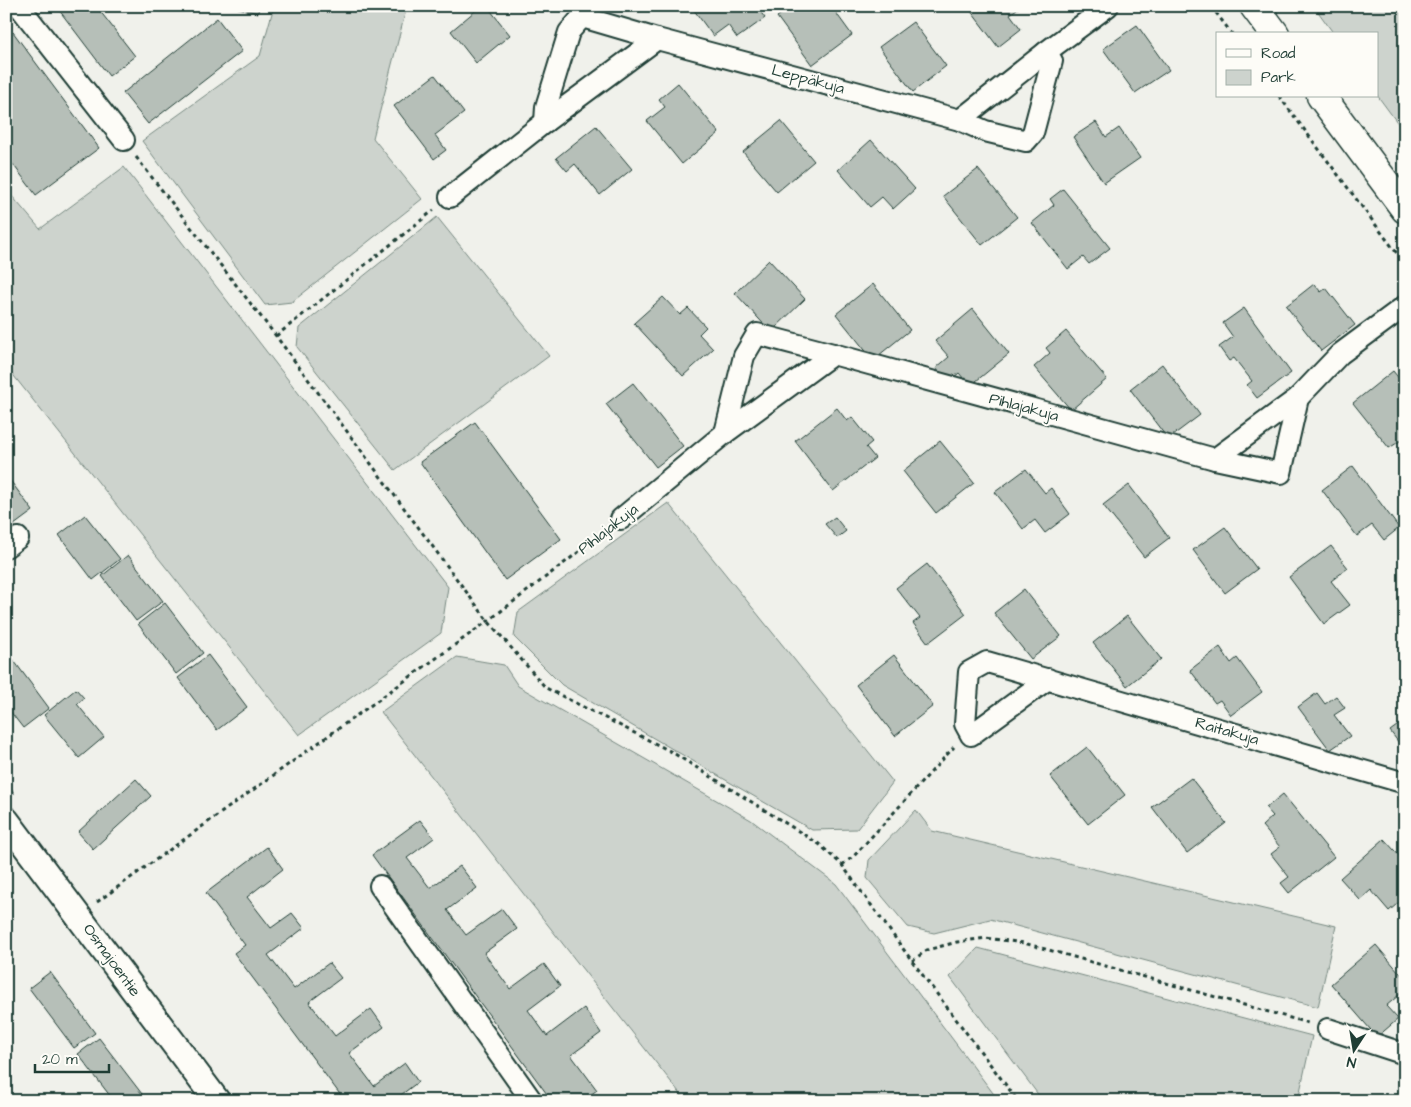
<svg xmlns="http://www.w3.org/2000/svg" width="1411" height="1107" viewBox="0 0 1411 1107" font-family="'Architects Daughter',sans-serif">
	<rect width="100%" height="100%" fill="#f0f1eb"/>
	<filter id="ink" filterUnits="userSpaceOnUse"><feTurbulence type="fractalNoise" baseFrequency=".02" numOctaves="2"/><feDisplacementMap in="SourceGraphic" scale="10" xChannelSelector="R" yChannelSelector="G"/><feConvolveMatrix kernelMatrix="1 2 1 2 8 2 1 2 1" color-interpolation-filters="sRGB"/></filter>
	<g filter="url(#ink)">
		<g fill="#cdd3cd" stroke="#768880">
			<polygon points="274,6 407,6 373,138 422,199 292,302 265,305 142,141 260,56"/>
			<polygon points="1314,6 1405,6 1405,133 1377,95 1377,34 1334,34"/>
			<polygon points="124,167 448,587 441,633 299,735 6,366 6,189 40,229"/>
			<polygon points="437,217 549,356 395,470 297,347 299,328"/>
			<polygon points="668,503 893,782 857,829 812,830 562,685 514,637 518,612"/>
			<polygon points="457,657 504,665 518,686 751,820 836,884 999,1101 686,1101 381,712"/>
			<polygon points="916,810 932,831 1336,926 1318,1007 990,919 934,933 908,927 867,878 869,860"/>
			<polygon points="978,948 1312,1036 1298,1101 1043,1101 950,977"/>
		</g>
		<g fill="#b6bfb8" stroke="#1f3d34">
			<polygon points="64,6 96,6 135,56 109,76 59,10"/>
			<polygon points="231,6 259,6 258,13"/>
			<polygon points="481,6 487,6 510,35 476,63 451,31"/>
			<polygon points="691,6 756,6 765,18 737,38 728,25 713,36"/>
			<polygon points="792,6 831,6 852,35 812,65 777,17"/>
			<polygon points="967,6 1021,6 1010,14 1021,29 998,47"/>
			<polygon points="217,18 242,51 148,124 123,93"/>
			<polygon points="913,22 946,66 913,92 879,47"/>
			<polygon points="1137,25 1169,70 1135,93 1103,49"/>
			<polygon points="13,32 99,148 36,195 6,155 6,37"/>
			<polygon points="435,75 464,113 435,135 446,150 434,159 394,106"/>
			<polygon points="678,83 719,133 682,164 647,121 665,107 659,99"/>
			<polygon points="781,121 814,161 777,192 743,152"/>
			<polygon points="1096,122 1106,137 1119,128 1140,158 1104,183 1073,137"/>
			<polygon points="596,126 632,169 600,195 575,164 567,171 556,158"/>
			<polygon points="871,140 915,189 893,209 882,197 870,207 838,170"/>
			<polygon points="978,169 1017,217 982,245 943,196"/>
			<polygon points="1063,189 1110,248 1089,264 1083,257 1068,269 1032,223 1054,205 1050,199"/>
			<polygon points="769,260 805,299 771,332 735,293"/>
			<polygon points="873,284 910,330 873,360 836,314"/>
			<polygon points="1314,284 1321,292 1326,288 1355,325 1321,351 1286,306"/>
			<polygon points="663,297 680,315 688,308 706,327 699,334 713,349 683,376 634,323"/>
			<polygon points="1244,308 1291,373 1257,398 1247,385 1252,381 1234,358 1229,361 1219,347 1233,337 1223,323"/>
			<polygon points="973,309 1009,354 970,386 959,373 947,383 936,368 949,357 935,341"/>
			<polygon points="1066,331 1107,379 1071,410 1034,367 1050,353 1046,348"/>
			<polygon points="1162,364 1200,415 1168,439 1130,389"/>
			<polygon points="1393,371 1405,386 1405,438 1389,448 1353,403"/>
			<polygon points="633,383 683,446 656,467 606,404"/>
			<polygon points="837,408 847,421 852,417 872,442 866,447 875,458 833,491 795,441"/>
			<polygon points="475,422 561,539 505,580 420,462"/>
			<polygon points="940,441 974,483 936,513 903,471"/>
			<polygon points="1353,466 1399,528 1384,540 1372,525 1357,536 1322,490"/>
			<polygon points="1026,469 1045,493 1051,488 1070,514 1045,533 1035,520 1023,529 995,492"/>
			<polygon points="6,475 33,511 6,531"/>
			<polygon points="1129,485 1169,538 1144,557 1103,505"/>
			<polygon points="85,515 120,559 93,580 59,535"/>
			<polygon points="835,517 846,531 837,538 825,524"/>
			<polygon points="1225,527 1257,569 1225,593 1193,550"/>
			<polygon points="1331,546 1348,568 1331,581 1350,605 1324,624 1289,577"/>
			<polygon points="128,555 163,601 136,621 102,576"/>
			<polygon points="927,564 966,614 928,643 913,623 920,618 896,588"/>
			<polygon points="1024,589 1061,636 1031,659 994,613"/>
			<polygon points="165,603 203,653 176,674 138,624"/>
			<polygon points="1127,616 1161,659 1127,686 1093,643"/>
			<polygon points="1220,647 1231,663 1237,658 1262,692 1231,715 1220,700 1215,703 1190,670"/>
			<polygon points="6,650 49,708 23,728 6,706"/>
			<polygon points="208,655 247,707 217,730 178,678"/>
			<polygon points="894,655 933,706 895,736 856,685"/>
			<polygon points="76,689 84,698 77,704 104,737 79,758 44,715"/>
			<polygon points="1317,693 1325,704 1336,696 1345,708 1334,715 1350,736 1330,750 1298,707"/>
			<polygon points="1405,720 1405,751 1390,731"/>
			<polygon points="1087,747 1125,795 1088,824 1050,776"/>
			<polygon points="1191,778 1226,823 1187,853 1152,807"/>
			<polygon points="136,779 151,796 93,849 78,832"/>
			<polygon points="1283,794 1334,857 1289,893 1281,883 1289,877 1271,854 1280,847 1262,826 1273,816 1266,808"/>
			<polygon points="420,820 434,838 407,858 430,888 460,866 477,888 447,910 466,935 502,909 517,929 484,953 510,989 544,964 560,986 528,1010 547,1036 584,1008 601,1033 571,1055 597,1090 582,1101 552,1101 372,855"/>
			<polygon points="1384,839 1405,862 1405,897 1389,911 1371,890 1360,900 1340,878"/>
			<polygon points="267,847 283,869 247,897 271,928 292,913 304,928 268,955 294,989 329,963 341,978 309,1002 335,1036 371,1009 384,1027 349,1053 374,1086 405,1063 418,1082 393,1101 345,1101 234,953 245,945 206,893"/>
			<polygon points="1376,945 1405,979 1405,990 1386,1006 1398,1019 1377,1037 1331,984"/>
			<polygon points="50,972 95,1033 74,1048 29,988"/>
			<polygon points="99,1038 142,1094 133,1101 114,1101 78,1054"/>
		</g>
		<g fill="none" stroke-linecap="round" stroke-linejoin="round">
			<defs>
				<g id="minor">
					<polyline points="19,6 124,140"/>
					<polyline points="960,120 985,131 1026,141 1033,133 1052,61 1046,52"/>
					<polyline points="545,122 546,107 569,32 582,17 657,39"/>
					<polyline points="450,197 545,122 657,39 960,120 1046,52 1108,6"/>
					<polyline points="725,433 744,356 757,334 833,354"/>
					<polyline points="1215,459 1281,473 1298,398"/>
					<polyline points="621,519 725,433 833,354 1215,459 1298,398 1340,354 1405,306"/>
					<polyline points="6,547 18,538"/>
					<polyline points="1048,679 971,735 965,724 969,672 987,662 1405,783"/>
					<polyline points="380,886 532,1101"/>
					<polyline points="1328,1029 1405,1054"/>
				</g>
				<polyline id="tertiary" points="6,820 217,1101"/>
				<g id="secondary">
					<polyline points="1254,6 1275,34"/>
					<polyline points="1321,96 1405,209"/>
				</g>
			</defs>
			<use href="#minor" stroke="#1f3d34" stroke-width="24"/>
			<use href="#tertiary" stroke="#1f3d34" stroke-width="29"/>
			<use href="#secondary" stroke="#1f3d34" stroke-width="31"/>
			<g stroke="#1f3d34" stroke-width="3" stroke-dasharray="4 4" stroke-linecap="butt">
				<polyline points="1211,6 1232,34"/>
				<polyline points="1279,96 1405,264"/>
				<polyline points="136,157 276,336 488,621 546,688 670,751 819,844 842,865 912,961 1018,1101"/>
				<polyline points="276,336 434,210"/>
				<polyline points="6,785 16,797"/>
				<polyline points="842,865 853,857 954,747"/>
				<polyline points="97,902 488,621 605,532"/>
				<polyline points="912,961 927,950 957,942 986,938 1024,943 1308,1023"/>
			</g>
			<use href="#minor" stroke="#fdfcf7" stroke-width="20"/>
			<use href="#tertiary" stroke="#fdfcf7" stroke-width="25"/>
			<use href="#secondary" stroke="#fdfcf7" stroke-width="28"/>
		</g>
	</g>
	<g text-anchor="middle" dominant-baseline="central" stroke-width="4" stroke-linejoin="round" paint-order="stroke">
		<g font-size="16" fill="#1f3d34" stroke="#fdfcf7">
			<text transform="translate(808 79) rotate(15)">Leppäkuja</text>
			<text transform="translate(1024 407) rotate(15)">Pihlajakuja</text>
			<text transform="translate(608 529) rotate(-38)">Pihlajakuja</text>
			<text transform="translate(1227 731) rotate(16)">Raitakuja</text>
			<text transform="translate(112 960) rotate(54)">Osmajoentie</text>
		</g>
	</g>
	<rect width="1411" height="1107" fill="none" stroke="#fdfcf7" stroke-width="25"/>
	<rect x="12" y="12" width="1386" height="1082" fill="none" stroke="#1f3d34" stroke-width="2" filter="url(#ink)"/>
	<rect x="1216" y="32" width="162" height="65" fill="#fdfcf7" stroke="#a4b0a9"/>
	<rect x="1226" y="49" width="25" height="8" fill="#fdfcf7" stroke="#a4b0a9"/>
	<text x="1261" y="58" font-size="15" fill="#1f3d34">Road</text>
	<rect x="1226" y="70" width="25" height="15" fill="#cdd3cd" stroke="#a4b0a9"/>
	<text x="1261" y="82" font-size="15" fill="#1f3d34">Park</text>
	<g transform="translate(1354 1050) rotate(192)" stroke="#fdfcf7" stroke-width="4" paint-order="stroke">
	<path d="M0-4L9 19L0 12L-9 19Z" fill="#1f3d34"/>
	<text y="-8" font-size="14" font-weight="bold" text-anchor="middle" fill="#1f3d34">N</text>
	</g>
	<path d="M35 1064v8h74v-8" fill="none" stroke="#1f3d34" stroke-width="2.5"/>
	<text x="42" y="1064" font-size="15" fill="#1f3d34" stroke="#fdfcf7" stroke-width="4" paint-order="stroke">20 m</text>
</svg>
